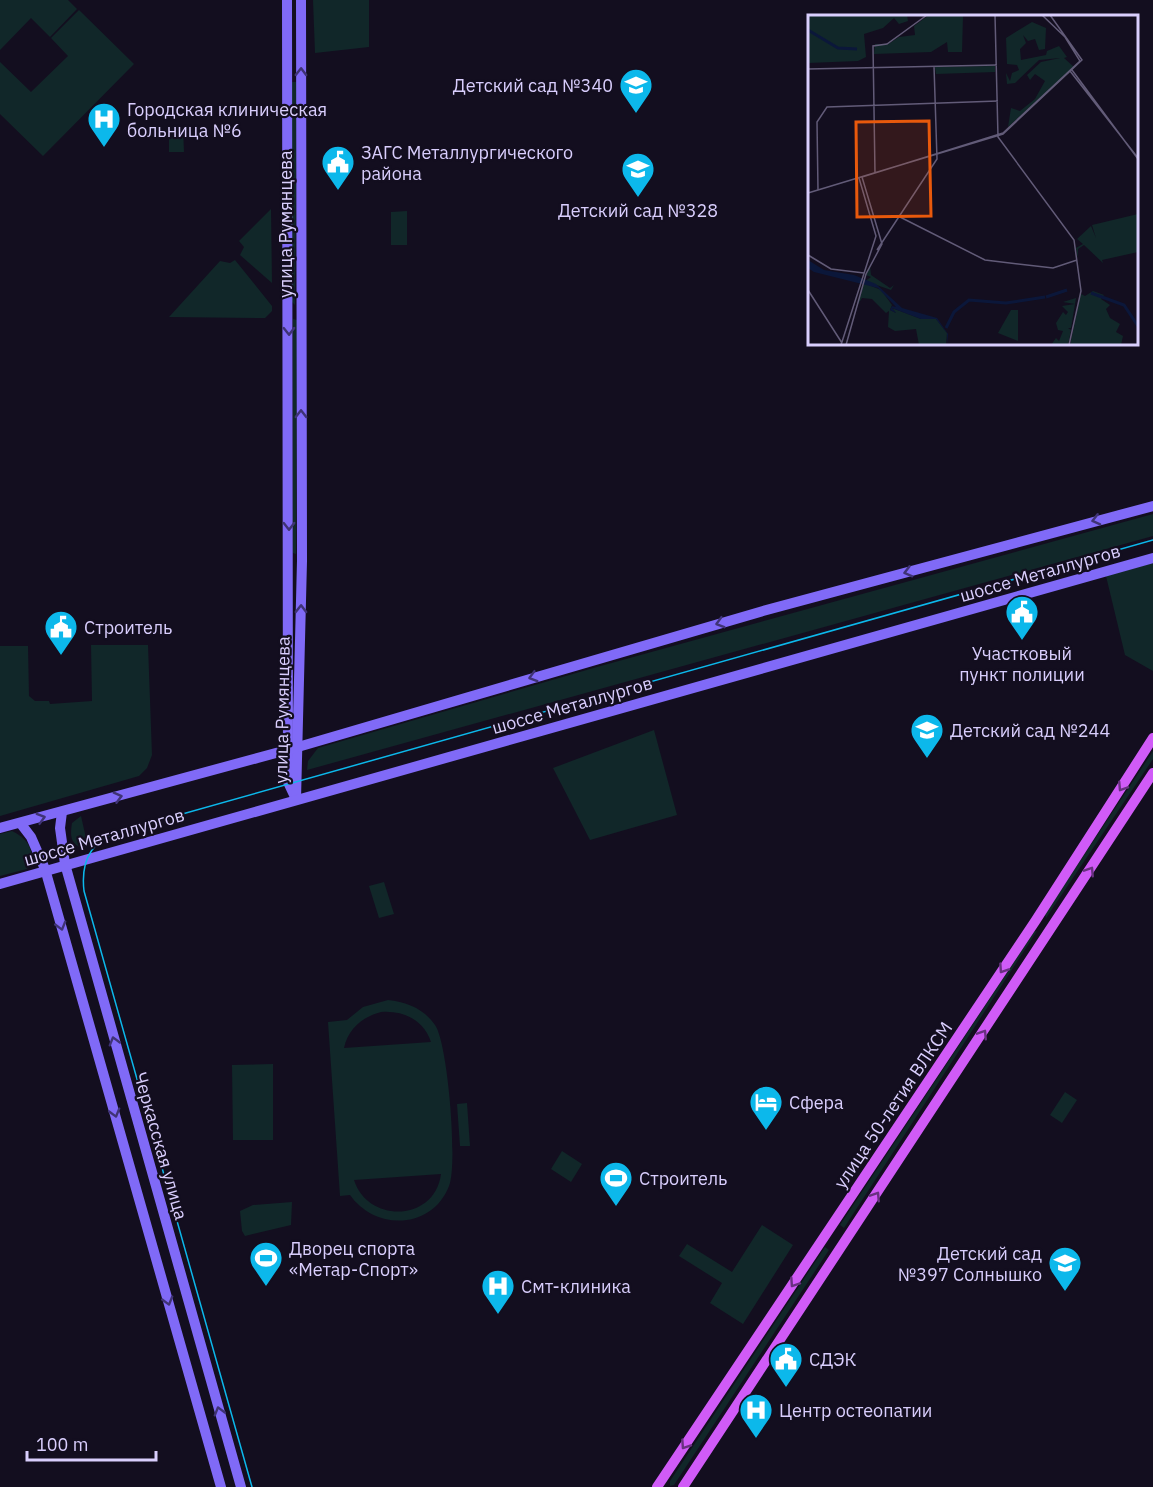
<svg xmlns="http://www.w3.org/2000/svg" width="1153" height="1487" viewBox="0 0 1153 1487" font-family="'IBM Plex Sans',sans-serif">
	<rect width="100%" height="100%" fill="#130e1f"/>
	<g fill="#112729" fill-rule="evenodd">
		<polygon points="0,0 68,0 77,9 50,37 31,18 0,50"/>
		<polygon points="313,0 369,0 369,47 315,53"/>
		<polygon points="79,10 134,64 43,156 0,114 0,62 31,92 68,56 51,38"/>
		<polygon points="291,82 297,82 295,305 291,301"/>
		<polygon points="169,128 183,128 184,152 169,152"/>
		<polygon points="271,209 272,283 240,255 244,247 239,241"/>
		<polygon points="407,211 407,245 391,245 391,212"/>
		<polygon points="235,260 272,306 272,311 265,318 169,317 220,261 230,263"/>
		<polygon points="293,319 297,320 296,554 293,553"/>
		<polygon points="1153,514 1153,536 307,770 308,761 318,748 597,667"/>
		<polygon points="1153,563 1153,671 1125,655 1106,576"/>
		<polygon points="91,645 148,645 152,755 147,768 139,776 0,816 0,646 28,646 29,696 35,701 49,701 50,704 92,701"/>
		<polygon points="654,730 677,815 590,840 553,768"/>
		<polygon points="1153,751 1153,759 1046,918 1045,914"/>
		<path d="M81,816L88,847L83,849C70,843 70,836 72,823Z"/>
		<path d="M12,831C25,837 33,847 32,861L27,869L0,876V834Z"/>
		<polygon points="384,882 394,914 379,918 369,886"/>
		<polygon points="1037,931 844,1228 840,1225 1034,932"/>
		<path d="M388,1000C407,1002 424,1009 435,1025C448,1043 458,1165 449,1186C432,1230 375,1231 350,1195L340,1196L328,1022L347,1020L363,1007ZM381,1012C403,1010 424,1020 431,1042L344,1048C348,1029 362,1017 381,1012ZM441,1174C435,1222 368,1224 354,1180Z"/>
		<polygon points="273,1064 273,1140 233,1140 232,1065"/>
		<polygon points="1065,1092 1077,1100 1062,1123 1050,1115"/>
		<polygon points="467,1103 470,1146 460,1146 457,1104"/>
		<polygon points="562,1151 582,1164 571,1182 551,1169"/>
		<polygon points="292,1202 291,1225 245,1236 242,1231 240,1211 253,1205"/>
		<polygon points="762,1225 793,1245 743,1324 710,1303 722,1283 679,1256 687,1244 732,1272"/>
		<polygon points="825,1247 829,1250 674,1485 670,1486 670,1481"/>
	</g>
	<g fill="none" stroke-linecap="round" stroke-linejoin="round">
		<g stroke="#806af7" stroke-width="10">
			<polyline points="287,0 288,782 296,799"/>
			<polyline points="296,799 302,561 301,0"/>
			<polyline points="62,812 60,828 65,864 241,1487"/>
			<polyline points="21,824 31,837 45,869 221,1487"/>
			<polyline points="0,828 298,747 763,611 1153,506"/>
			<polyline points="0,884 1153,558"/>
		</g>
		<g stroke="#d05bf7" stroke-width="10">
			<polyline points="657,1487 1036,920 1153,738"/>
			<polyline points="683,1487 1153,773"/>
		</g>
		<path stroke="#0cb8eb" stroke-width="1.5" d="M252,1487L84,891C81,865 89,843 115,833L1153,540"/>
	</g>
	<defs><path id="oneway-chevron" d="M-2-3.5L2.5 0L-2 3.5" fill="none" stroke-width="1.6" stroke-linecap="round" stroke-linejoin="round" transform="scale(1.5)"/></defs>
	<g stroke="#3f3375">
		<use href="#oneway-chevron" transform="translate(301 72) rotate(-89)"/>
		<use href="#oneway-chevron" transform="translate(289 331) rotate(89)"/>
		<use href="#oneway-chevron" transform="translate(301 414) rotate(-90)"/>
		<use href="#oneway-chevron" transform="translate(1096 520) rotate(166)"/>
		<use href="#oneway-chevron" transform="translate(289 526) rotate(90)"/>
		<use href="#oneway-chevron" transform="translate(908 572) rotate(165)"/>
		<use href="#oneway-chevron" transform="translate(301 609) rotate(-89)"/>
		<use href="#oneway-chevron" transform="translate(720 623) rotate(164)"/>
		<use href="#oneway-chevron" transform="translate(533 677) rotate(164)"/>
		<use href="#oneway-chevron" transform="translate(118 797) rotate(-15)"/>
		<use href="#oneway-chevron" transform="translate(41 818) rotate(-16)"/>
		<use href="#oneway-chevron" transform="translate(61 926) rotate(74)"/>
		<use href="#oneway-chevron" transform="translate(114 1041) rotate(-106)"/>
		<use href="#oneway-chevron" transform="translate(115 1113) rotate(74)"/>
		<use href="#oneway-chevron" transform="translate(168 1301) rotate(74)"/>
		<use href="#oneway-chevron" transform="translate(219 1411) rotate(-106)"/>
	</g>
	<g stroke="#683180">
		<use href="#oneway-chevron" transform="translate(1122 787) rotate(123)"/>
		<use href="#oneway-chevron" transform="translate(1090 871) rotate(-57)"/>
		<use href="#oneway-chevron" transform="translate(1003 969) rotate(124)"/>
		<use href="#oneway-chevron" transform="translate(983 1034) rotate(-57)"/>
		<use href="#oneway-chevron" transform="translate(876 1196) rotate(-57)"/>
		<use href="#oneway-chevron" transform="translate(794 1283) rotate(124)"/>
		<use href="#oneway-chevron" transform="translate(685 1445) rotate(124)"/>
	</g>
	<defs>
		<symbol id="school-pin" viewBox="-11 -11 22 30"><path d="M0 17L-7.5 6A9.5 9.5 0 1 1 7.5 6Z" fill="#0cb8eb" stroke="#130e1f"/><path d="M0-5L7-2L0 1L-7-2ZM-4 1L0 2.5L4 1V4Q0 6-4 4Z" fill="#fff"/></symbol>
		<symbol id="hospital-pin" viewBox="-11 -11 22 30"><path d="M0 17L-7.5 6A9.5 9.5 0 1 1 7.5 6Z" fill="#0cb8eb" stroke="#130e1f"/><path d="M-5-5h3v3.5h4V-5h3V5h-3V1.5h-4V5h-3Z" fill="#fff"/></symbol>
		<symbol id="civic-pin" viewBox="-11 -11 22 30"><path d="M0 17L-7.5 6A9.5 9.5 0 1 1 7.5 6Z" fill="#0cb8eb" stroke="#130e1f"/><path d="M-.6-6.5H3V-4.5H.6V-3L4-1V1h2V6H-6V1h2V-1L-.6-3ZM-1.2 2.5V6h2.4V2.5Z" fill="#fff"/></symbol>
		<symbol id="hotel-pin" viewBox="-11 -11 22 30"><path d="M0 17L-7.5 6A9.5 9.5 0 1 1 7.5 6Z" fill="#0cb8eb" stroke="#130e1f"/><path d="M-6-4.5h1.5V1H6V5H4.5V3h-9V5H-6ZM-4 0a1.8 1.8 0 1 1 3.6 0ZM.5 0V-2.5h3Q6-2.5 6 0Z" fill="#fff"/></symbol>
		<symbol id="stadium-pin" viewBox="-11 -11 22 30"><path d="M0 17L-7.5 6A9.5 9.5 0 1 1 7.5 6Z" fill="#0cb8eb" stroke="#130e1f"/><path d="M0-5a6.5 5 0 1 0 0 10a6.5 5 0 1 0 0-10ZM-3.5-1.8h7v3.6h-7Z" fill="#fff"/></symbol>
	</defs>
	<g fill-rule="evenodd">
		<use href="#school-pin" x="617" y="66" width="38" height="52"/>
		<use href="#hospital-pin" x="85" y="100" width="38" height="52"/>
		<use href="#civic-pin" x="319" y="143" width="38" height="52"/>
		<use href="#school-pin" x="619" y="150" width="38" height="52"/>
		<use href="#civic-pin" x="1003" y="593" width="38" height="52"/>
		<use href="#civic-pin" x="42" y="608" width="38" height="52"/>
		<use href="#school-pin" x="908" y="711" width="38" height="52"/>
		<use href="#hotel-pin" x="747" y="1083" width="38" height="52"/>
		<use href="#stadium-pin" x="597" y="1159" width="38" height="52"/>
		<use href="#stadium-pin" x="247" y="1239" width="38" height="52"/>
		<use href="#school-pin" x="1046" y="1244" width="38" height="52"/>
		<use href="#hospital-pin" x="479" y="1267" width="38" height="52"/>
		<use href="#civic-pin" x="767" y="1340" width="38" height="52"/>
		<use href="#hospital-pin" x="737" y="1391" width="38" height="52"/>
	</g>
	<g text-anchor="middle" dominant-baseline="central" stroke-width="4.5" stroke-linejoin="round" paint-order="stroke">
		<g font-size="18" fill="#d9cefd" stroke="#130e1f" text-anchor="start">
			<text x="613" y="85" text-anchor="end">Детский сад №340</text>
			<text x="127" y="109">Городская клиническая<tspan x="127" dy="21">больница №6</tspan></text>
			<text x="361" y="152">ЗАГС Металлургического<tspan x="361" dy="21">района</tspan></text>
			<text x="638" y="210" text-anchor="middle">Детский сад №328</text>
			<text x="84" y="627">Строитель</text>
			<text x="1022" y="653" text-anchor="middle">Участковый<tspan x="1022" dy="21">пункт полиции</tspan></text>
			<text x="950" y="730">Детский сад №244</text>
			<text x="789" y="1102">Сфера</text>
			<text x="639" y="1178">Cтроитель</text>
			<text x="289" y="1248">Дворец спорта<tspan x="289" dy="21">«Метар-Спорт»</tspan></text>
			<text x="1042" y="1253" text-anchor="end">Детский сад<tspan x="1042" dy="21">№397 Солнышко</tspan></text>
			<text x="521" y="1286">Смт-клиника</text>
			<text x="809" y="1359">СДЭК</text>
			<text x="779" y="1410">Центр остеопатии</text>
		</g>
		<g font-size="18" fill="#d9cefd" stroke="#130e1f">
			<text transform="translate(285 224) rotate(-90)">улица Румянцева</text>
			<text transform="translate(1040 573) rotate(-16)">шоссе Металлургов</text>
			<text transform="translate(572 705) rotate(-16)">шоссе Металлургов</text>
			<text transform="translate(282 710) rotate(-89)">улица Румянцева</text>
			<text transform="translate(104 837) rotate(-16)">шоссе Металлургов</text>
			<text transform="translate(893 1105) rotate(-56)">улица 50-летия ВЛКСМ</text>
			<text transform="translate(161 1146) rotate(74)">Черкасская улица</text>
		</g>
	</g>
	<g transform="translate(808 15)">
		<rect width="330" height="330" fill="#130e1f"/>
		<path d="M0,0H99L100,6L91,9L86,3L75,13L56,19L58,42L50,46L0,48ZM121,0L155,1L154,37H140L139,27L123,37L66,39L67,29H78L97,16L79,29L69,30H79L91,22L107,20L106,11ZM224,7L238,13L237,34L231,35L227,24L220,26L215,20L218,28L212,34L213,45L238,40L239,36L251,31L259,42L256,43L266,52L200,112L203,93L212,96L227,84L237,66L227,59L222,65L219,60L233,47L252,43L231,45L207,68L199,69L198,58L202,66L204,58L211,55L209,50L199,49L198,23ZM187,51V57L128,59L127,52ZM330,199V237L294,245L295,248L276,230L270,234V243L268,233L275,229L269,224L283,211L288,223L284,210ZM62,251L63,260L82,273L86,270L83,275L57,266L63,262L58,260ZM56,268L73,275L84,290L82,295L88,298L84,293L113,304H128L139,318L138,330H111L108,314L87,316L80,312L81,296L78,298L64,284L54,283L49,291ZM285,276L296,280L293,284L302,290L298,294L302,303L312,309L308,317L315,321L313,330H262L273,279L277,281ZM268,283L263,313H260L263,315L260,330H243L248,323L251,326L255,316L250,315L248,308L255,297L258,300L260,297L254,291L267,289L255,287ZM203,295H210V326L190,318Z" fill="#112729"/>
		<path d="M0,245L16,255L46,260L68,269L94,293L129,303L140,319L139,330V318L128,304H113L84,293L88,298L82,295L84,291L88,292L70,273L6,257L0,253Z" fill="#0b173a"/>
		<path fill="none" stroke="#0b173a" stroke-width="3" d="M0,15L30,33L49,34M283,278L316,290L330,311M238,282L259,275M138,313L146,297L161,285L198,288L237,282"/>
		<path fill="none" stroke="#625b78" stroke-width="1.5" d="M187,0L190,122L266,225L273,276L261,330M0,54L189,50M264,55L330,144M262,56L330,143M67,158L65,31L79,29L119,0M10,175L9,107L19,92L190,86M0,178L195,119L274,45L242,0M92,202L177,245L245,253L269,245M69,235L129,144L126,51M0,240L23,254L56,258M0,275L34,328M33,330L68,221L51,163M38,330L58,259L74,229L54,162L195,118L272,46L257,22L234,0"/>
		<path fill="#e8590c" fill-opacity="0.15" stroke="#e8590c" stroke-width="3" d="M121,106L123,201L49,202L48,107Z"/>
		<rect width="330" height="330" fill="none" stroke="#d9cefd" stroke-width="3"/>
	</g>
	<path d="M27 1451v9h129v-9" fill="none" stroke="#d9cefd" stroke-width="3"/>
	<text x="36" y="1451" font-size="18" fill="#d9cefd" stroke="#130e1f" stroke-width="4.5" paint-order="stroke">100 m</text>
</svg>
